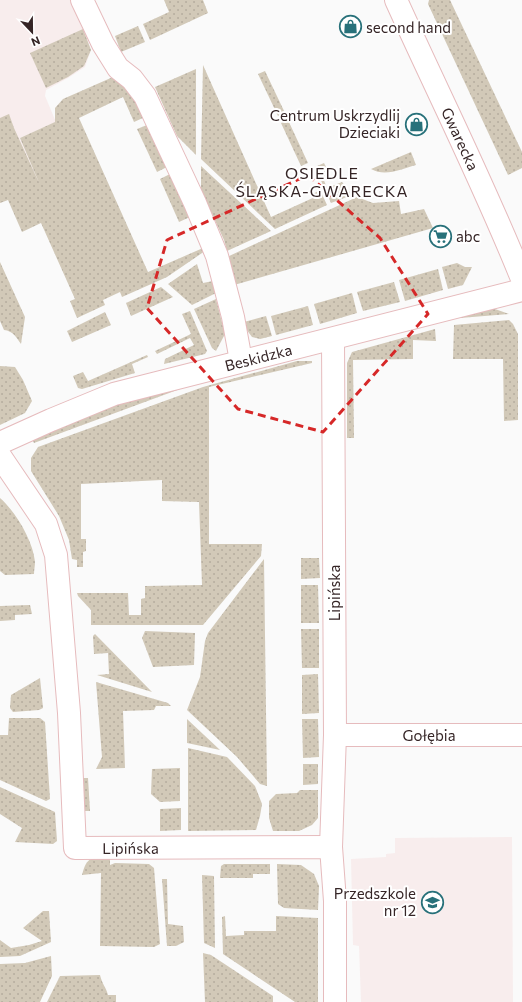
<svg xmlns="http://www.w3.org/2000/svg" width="522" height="1002" viewBox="0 0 522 1002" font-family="Commissioner,sans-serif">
	<defs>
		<pattern id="grass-dots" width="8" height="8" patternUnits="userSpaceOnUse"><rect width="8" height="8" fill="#d2c9b8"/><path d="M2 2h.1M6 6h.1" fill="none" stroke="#b5ac9e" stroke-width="1.8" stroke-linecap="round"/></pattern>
	</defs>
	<rect width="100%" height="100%" fill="#fafafa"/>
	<g fill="#f8eded">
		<polygon points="0,0 70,0 84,30 91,50 85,67 68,78 46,90 45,96 56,122 20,138 40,185 0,203"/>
		<polygon points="512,837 513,1002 361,1002 359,946 353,945 351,859 386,857 386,854 395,853 395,838"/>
	</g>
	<g fill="url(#grass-dots)">
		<polygon points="164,0 203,0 208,13 150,40 143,24 169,12"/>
		<polygon points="429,0 450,0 522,152 522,168 508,175 428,4"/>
		<polygon points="138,26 145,42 121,52 115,36"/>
		<polygon points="83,29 91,50 84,66 68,77 46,88 30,53"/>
		<polygon points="203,65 271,217 315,197 313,194 320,190 327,205 275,229 201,159"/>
		<polygon points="196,69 196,155 177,136 155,87"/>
		<polygon points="265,71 285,113 278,116 258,74"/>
		<polygon points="113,77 134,95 145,117 134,122 123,97 79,118 148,272 203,248 205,251 167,277 122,297 120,292 103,300 105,305 77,318 70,301 75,299 41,223 22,232 8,200 0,203 0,118 9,114 14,128 40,185 20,138 55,122 55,108 63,99"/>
		<polygon points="288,120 308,163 301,166 281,123"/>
		<polygon points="147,125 167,167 157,172 137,129"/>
		<path d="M411,152L416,165C402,169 385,177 371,169Z"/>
		<polygon points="324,163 330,175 323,178 327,188 342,182 352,195 331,203 315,167"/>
		<polygon points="201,166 271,231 227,251 224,240 201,190"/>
		<polygon points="170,174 190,217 179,222 160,179"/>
		<polygon points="357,197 373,203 399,201 401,214 424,209 433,228 234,285 227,257"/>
		<path d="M0,262L25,317L21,344C16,337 13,331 4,330L0,321Z"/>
		<polygon points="457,263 465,267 472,267 463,285 448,289 442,267"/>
		<polygon points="197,264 203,283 213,281 216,293 192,305 168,284"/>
		<polygon points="438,269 443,290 405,301 399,280"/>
		<polygon points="394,282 400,302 363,311 357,292"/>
		<polygon points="161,287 173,297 131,316 126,303"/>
		<polygon points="352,293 357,313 320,324 314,304"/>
		<polygon points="216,299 225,334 216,351 212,348 194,309"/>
		<polygon points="308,306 313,325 276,335 271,316"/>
		<polygon points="473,309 495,309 509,314 460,318 460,312"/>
		<polygon points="190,311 207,351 205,354 164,364 165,359 194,345 190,338 157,354 155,351 191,334 182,314"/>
		<polygon points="105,312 111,325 72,342 67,331"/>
		<polygon points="266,316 272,336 260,339 252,337 246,329 244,322"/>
		<polygon points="509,320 513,324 518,334 518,420 504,421 503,359 453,359 454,325"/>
		<polygon points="435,329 436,341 413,340 413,359 353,360 354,438 347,438 347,363 352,352"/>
		<polygon points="147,355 148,357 132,364 135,373 82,389 78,388 73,376 83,372 88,381"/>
		<polygon points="297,361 312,361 312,363 209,387 209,544 262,544 261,556 203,625 91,625 91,610 78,596 77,593 128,593 129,615 141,615 141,599 145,598 145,586 202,585 199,502 162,501 162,480 81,484 81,539 86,539 86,551 83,552 83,567 77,567 77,560 72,559 69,540 59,516 31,471 31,458 38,447 203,387"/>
		<polygon points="0,366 15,367 23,380 32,401 25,413 0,425"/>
		<polygon points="181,386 180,389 34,443 31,437 112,405"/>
		<path d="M0,498C16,512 33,541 35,562C35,566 34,570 34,574L5,575L0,571Z"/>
		<polygon points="301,558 319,558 320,578 301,579"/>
		<polygon points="264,559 267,786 260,784 237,757 187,710 200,677 205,641 208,633"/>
		<polygon points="301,585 318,585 319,623 301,623"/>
		<polygon points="30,605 32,614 15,615 15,620 0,621 0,606"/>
		<polygon points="301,629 319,629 319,668 302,668"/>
		<polygon points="145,631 195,633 194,665 153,667 142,638"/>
		<polygon points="95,634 152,692 97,675 109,674 108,653 94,654 93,636"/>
		<polygon points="318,674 319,713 302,714 302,675"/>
		<polygon points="40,678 43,708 39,710 13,712 10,708 11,695"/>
		<polygon points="96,682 168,703 171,706 156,706 154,710 123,711 125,768 96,769 102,757"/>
		<polygon points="9,718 40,718 45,722 50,799 46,801 0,780 0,735 8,735"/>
		<polygon points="187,719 220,750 187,743"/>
		<polygon points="302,719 318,719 319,757 303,758"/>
		<polygon points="188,748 227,757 255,786 262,804 260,816 256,830 188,831"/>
		<polygon points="303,764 318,764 318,784 303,785"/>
		<polygon points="180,768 180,801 160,802 151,794 152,769"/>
		<polygon points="81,778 88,778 90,811 82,811"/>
		<polygon points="0,787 55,812 57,841 53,844 15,842 22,828 0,814"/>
		<polygon points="300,790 318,790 318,818 312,825 299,831 273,831 269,818 269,801 276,794 297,793"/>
		<polygon points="181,808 181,830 160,831 160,809"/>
		<path d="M110,856V865L115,863L149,864L154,868L160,944L154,947L100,946L101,873L82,875C87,856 91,858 110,856Z"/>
		<polygon points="224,864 270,864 270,874 253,874 253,878 220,878 221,866"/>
		<polygon points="277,864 301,865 314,874 319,886 318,910 284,908 278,904"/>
		<polygon points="202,875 214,876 215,948 204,943"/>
		<polygon points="162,879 167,879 168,924 183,926 184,942 176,946 167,946"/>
		<polygon points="43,911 49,911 51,942 20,956 0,957 0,940 11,948 29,945 42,941 23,928"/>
		<polygon points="225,916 226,936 244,935 244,931 276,931 276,916 318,918 318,1002 295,1002 223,954 222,917"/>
		<polygon points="203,953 211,955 273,996 273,1002 205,1002"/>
		<polygon points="51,956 52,976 40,1002 0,1002 0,964 25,963"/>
		<path d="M100,975C102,984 106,987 108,995H116V1002H47L60,976Z"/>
	</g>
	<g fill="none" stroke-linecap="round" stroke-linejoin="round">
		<defs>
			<g id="street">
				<polyline points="82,0 103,44 118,68 132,79 145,96 195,203 217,256 233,317 241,361"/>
				<path id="s1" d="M396,0C438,93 484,184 522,279"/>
				<path id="s2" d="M0,443L51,420L114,394L522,290"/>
				<path id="s3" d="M0,456L46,524L56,555L69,713L75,848L331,847L335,901V1002"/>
				<path id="s4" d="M335,735H522"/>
				<polyline points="331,847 335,735 333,339"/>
			</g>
		</defs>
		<use href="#street" stroke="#e6bbbd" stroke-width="24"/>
		<use href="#street" stroke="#fff" stroke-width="22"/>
	</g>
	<path fill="none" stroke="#d62828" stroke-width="3" stroke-dasharray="8 5" stroke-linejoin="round" d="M308,175L380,238L428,314L323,432L238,409L147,308L167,240Z"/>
	<defs>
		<symbol id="shop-ring" viewBox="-11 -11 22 22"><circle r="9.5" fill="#fff" stroke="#28717a" stroke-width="1.5"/><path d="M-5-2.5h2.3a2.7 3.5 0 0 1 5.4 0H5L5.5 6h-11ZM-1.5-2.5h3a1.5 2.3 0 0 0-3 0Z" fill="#28717a"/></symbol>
		<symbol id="supermarket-ring" viewBox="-11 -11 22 22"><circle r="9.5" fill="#fff" stroke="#28717a" stroke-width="1.5"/><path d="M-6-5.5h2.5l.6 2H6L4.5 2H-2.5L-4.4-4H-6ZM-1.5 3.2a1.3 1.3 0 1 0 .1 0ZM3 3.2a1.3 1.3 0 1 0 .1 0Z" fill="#28717a"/></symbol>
		<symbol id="school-ring" viewBox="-11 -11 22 22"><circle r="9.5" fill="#fff" stroke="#28717a" stroke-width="1.5"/><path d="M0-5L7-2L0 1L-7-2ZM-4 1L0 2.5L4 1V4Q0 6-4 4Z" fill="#28717a"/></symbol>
	</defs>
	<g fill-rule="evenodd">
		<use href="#shop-ring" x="338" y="14" width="25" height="25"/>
		<use href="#shop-ring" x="404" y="112" width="25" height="25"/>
		<use href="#supermarket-ring" x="428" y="224" width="25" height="25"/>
		<use href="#school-ring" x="420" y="890" width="25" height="25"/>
	</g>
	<g text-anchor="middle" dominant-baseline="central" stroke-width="4" stroke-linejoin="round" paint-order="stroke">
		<g font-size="15" fill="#352526" stroke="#fff" text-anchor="start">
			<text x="366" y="27">second hand</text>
			<text x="400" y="115" text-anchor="end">Centrum Uskrzydlij<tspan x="400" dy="17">Dzieciaki</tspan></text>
			<text x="456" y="236">abc</text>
			<text x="416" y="893" text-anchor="end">Przedszkole<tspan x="416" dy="17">nr 12</tspan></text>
		</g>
		<g font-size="15" fill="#352526" stroke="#fff">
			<text stroke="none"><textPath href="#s1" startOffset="153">Gwarecka</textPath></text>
			<text stroke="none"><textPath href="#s2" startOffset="273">Beskidzka</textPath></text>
			<text transform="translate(334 593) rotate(-90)">Lipińska</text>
			<text stroke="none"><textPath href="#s4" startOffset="94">Gołębia</textPath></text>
			<text stroke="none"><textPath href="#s3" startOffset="464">Lipińska</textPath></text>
		</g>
		<g font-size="16" letter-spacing="1" fill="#352526" stroke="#fff">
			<text x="322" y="172">OSIEDLE<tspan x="322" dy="18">ŚLĄSKA-GWARECKA</tspan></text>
		</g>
	</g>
	<g transform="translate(32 32) rotate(158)" stroke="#ffffff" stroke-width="3" paint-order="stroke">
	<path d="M0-3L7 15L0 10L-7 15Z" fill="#352526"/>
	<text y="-6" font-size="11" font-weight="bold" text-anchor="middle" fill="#352526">N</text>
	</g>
</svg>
